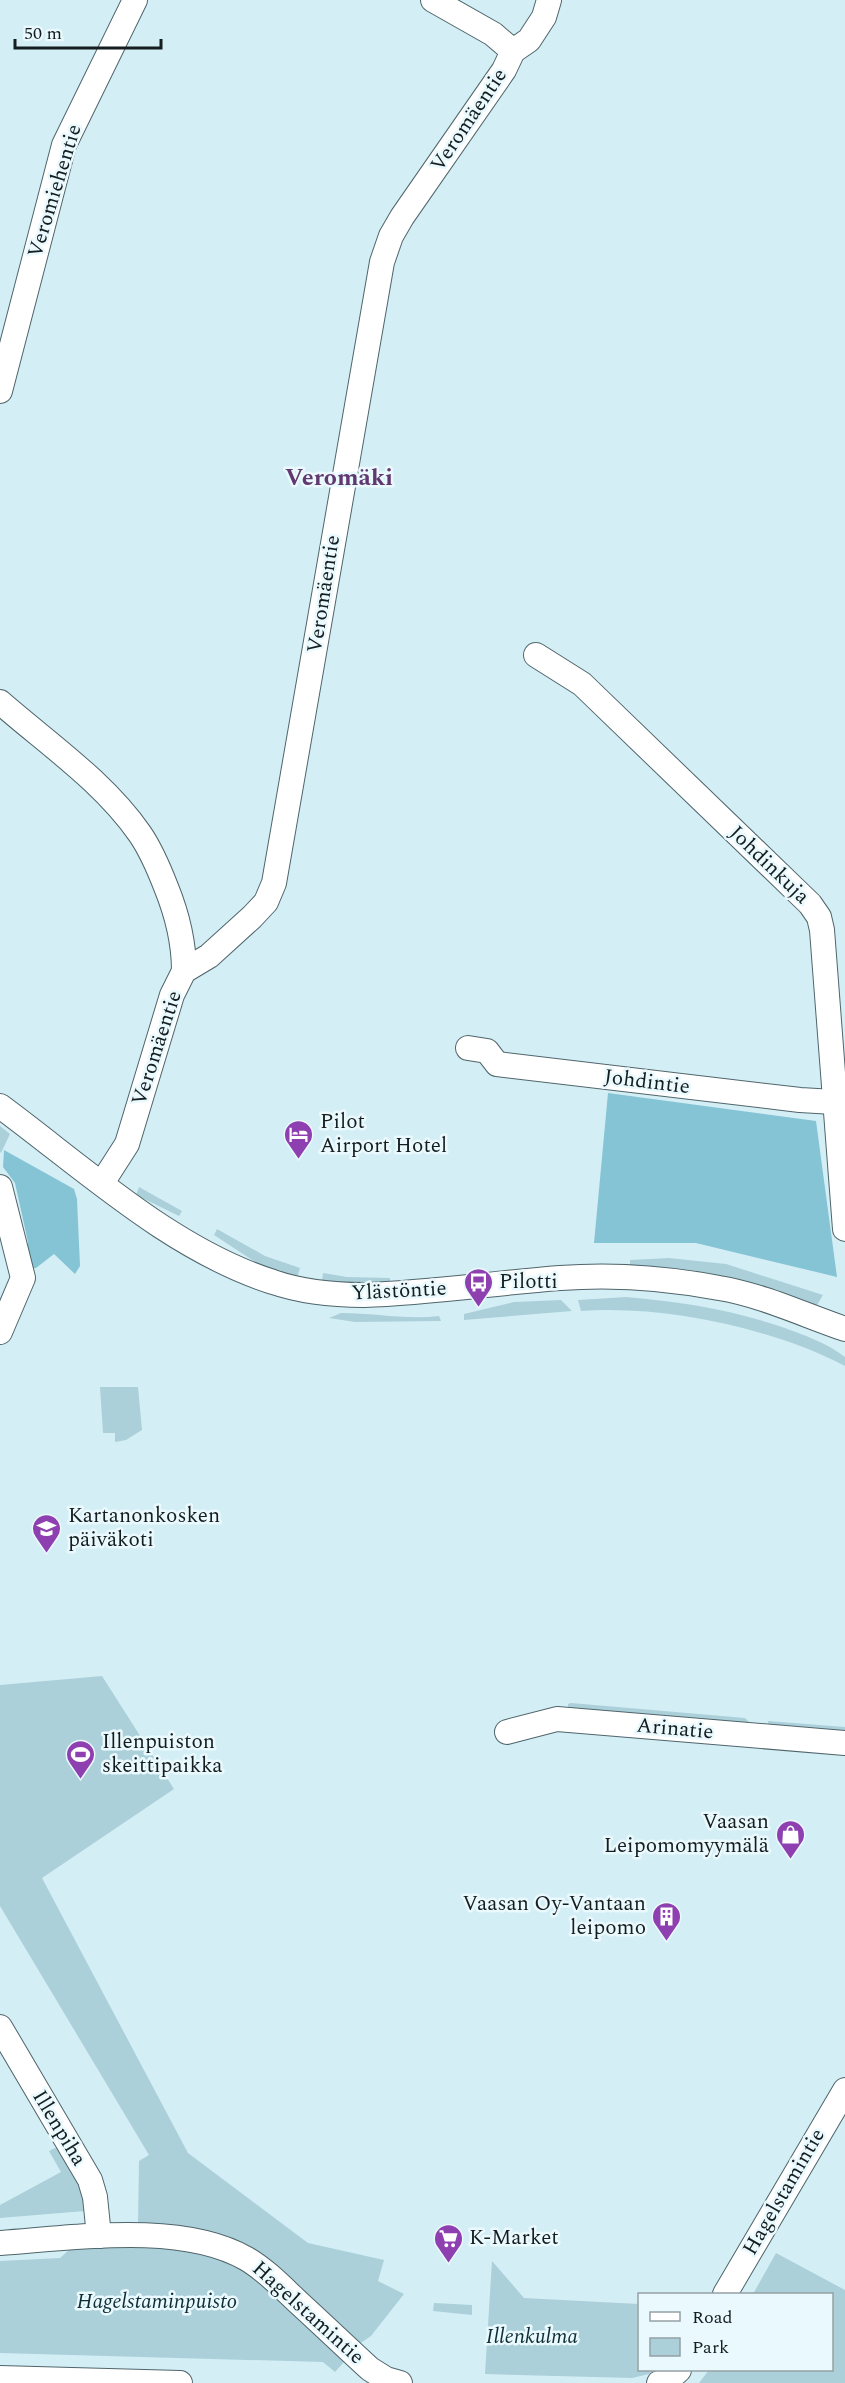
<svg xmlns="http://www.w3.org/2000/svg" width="845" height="2383" viewBox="0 0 845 2383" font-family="Spectral,serif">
	<rect width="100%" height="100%" fill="#d4eef5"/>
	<g fill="#abd0da">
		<polygon points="0,1126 10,1134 1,1153 0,1152"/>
		<polygon points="139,1187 182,1211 179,1216 136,1195"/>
		<polygon points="217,1229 265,1256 300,1268 297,1278 260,1265 214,1235"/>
		<polygon points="669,1258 726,1264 823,1295 816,1307 630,1267 630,1260"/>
		<polygon points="323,1273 347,1277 390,1278 390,1284 322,1282"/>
		<path d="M626,1297C682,1302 729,1309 782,1327C804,1335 825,1342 845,1357V1366C772,1328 664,1305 581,1311L578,1300Z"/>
		<polygon points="561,1300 572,1311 464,1320 464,1314 514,1302"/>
		<path d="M341,1313C374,1313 407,1320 439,1316L441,1321L355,1322L329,1318Z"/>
		<polygon points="100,1387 138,1387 142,1430 126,1440 115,1442 115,1433 103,1433"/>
		<polygon points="102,1676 174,1789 42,1878 188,2153 308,2243 384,2260 378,2281 404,2294 371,2336 359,2344 265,2259 138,2225 139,2161 149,2155 0,1906 0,1685"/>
		<polygon points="571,1703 745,1718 749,1722 748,1724 568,1710 568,1704"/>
		<polygon points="768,1721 845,1727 845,1735 769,1728"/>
		<polygon points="55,2148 59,2148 82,2186 85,2211 0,2218 0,2205 61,2172 49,2151"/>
		<polygon points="97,2245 180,2247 217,2255 260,2281 344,2362 335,2372 323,2362 0,2353 0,2261 60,2258 71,2248"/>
		<polygon points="776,2253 845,2290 845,2383 699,2383 709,2370 832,2370 832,2294 753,2294"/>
		<polygon points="492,2261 524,2298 639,2304 640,2370 655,2370 649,2374 632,2378 485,2374"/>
		<polygon points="434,2303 472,2305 472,2315 433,2311"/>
	</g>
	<g fill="#85c4d5">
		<polygon points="608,1093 816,1121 837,1277 696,1243 594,1243"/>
		<polygon points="4,1150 74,1189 77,1199 80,1266 75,1274 54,1254 36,1268 30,1268 27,1254 28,1242 15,1183 3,1167"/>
	</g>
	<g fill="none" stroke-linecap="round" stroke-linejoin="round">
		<defs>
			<g id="minor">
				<polyline points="433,0 493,34 513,51"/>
				<polyline points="0,391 64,145 135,0"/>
				<polyline points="536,655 582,684 810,904 819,917 822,930 845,1229"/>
				<path d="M0,702C48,744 103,781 140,834C151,850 159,869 166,887C177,914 184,942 184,971"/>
				<polyline points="468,1048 487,1051 497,1064 800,1100 834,1102"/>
				<path d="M0,1106C84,1168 172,1250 273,1282C302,1292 334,1295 364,1295C429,1293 494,1283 560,1278C612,1274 667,1278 719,1288C762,1295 804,1315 845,1329"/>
				<polyline points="102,1183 127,1144 172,995 184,971 209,956 252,917 266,902 274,883 382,262 391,236 402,217 504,70 513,51 529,40 544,17 549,0"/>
				<polyline points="0,1187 23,1278 0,1332"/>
				<polyline points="507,1732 557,1719 845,1743"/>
				<polyline points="0,2027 90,2180 95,2197 99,2236"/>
				<path d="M0,2243C72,2238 182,2221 247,2259C267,2271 283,2288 299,2303C323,2325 346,2347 370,2369L386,2379L400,2383"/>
				<polyline points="725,2294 845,2090"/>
				<polyline points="0,2378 180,2383"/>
				<polyline points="659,2383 668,2380 679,2370"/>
			</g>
		</defs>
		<use href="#minor" stroke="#4f656b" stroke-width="26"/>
		<use href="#minor" stroke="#fff" stroke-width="24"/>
	</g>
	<defs>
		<symbol id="hotel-pin" viewBox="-11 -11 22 30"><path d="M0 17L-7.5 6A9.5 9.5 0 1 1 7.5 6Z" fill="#8e40b0" stroke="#eaf9fd"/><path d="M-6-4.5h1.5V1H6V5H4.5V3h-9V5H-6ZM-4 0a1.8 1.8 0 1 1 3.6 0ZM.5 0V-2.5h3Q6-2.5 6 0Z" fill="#fff"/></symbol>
		<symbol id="bus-pin" viewBox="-11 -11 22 30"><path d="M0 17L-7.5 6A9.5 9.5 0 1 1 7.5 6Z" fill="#8e40b0" stroke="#eaf9fd"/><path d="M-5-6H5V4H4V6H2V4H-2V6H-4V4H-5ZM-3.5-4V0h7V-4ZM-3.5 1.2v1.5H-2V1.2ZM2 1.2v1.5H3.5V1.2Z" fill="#fff"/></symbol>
		<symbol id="school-pin" viewBox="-11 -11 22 30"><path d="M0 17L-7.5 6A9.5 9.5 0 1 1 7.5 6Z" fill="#8e40b0" stroke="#eaf9fd"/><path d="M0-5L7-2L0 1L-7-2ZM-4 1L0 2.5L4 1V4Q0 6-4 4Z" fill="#fff"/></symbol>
		<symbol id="stadium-pin" viewBox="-11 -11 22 30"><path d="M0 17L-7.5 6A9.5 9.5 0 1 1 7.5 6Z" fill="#8e40b0" stroke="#eaf9fd"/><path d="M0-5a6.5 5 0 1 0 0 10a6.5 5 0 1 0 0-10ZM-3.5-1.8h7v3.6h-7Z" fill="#fff"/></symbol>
		<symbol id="shop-pin" viewBox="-11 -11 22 30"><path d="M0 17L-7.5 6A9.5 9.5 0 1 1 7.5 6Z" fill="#8e40b0" stroke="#eaf9fd"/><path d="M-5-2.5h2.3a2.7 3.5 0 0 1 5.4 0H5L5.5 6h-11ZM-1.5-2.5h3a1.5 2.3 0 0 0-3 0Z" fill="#fff"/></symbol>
		<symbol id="building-pin" viewBox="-11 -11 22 30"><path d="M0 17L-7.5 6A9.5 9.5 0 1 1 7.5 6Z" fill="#8e40b0" stroke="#eaf9fd"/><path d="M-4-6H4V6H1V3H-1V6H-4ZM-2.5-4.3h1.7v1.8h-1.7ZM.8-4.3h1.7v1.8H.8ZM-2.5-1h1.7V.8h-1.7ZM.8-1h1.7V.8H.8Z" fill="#fff"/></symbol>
		<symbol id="supermarket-pin" viewBox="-11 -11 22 30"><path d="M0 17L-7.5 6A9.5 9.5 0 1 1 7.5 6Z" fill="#8e40b0" stroke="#eaf9fd"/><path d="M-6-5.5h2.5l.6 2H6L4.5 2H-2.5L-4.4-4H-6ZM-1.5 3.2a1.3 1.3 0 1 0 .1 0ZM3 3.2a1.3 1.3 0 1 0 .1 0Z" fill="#fff"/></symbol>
	</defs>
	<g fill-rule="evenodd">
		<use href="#hotel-pin" x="282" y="1118" width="33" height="45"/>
		<use href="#bus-pin" x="462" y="1266" width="33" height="45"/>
		<use href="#school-pin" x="30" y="1512" width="33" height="45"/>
		<use href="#stadium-pin" x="64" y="1738" width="33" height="45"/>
		<use href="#shop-pin" x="774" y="1818" width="33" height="45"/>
		<use href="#building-pin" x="650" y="1900" width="33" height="45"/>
		<use href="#supermarket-pin" x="432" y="2222" width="33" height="45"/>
	</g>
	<g text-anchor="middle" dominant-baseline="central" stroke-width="5" stroke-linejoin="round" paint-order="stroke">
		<g font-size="21" fill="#141d20" stroke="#eaf9fd">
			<text transform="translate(469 120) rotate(-56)">Veromäentie</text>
			<text transform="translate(55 191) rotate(-73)">Veromiehentie</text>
			<text transform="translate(324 594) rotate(-81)">Veromäentie</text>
			<text transform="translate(769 865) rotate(44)">Johdinkuja</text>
			<text transform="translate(157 1048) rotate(-72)">Veromäentie</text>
			<text transform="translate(647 1082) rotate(7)">Johdintie</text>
			<text transform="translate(399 1291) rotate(-3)">Ylästöntie</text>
			<text transform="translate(675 1729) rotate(5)">Arinatie</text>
			<text transform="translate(59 2128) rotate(59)">Illenpiha</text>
			<text transform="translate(784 2192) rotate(-60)">Hagelstamintie</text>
			<text transform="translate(308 2313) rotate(42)">Hagelstamintie</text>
		</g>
		<g font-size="21" fill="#141d20" stroke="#eaf9fd" text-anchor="start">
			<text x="320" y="1122">Pilot<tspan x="320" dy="24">Airport Hotel</tspan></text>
			<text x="499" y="1282">Pilotti</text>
			<text x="68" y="1516">Kartanonkosken<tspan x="68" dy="24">päiväkoti</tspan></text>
			<text x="102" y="1742">Illenpuiston<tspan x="102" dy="24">skeittipaikka</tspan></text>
			<text x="769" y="1822" text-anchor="end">Vaasan<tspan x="769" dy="24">Leipomomyymälä</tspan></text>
			<text x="646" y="1904" text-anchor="end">Vaasan Oy-Vantaan<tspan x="646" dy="24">leipomo</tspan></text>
			<text x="469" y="2238">K-Market</text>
		</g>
		<g font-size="21" font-style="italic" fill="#0e2e36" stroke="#eaf9fd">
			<text x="157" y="2302">Hagelstaminpuisto</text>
			<text x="532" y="2337">Illenkulma</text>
		</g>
		<g font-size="24" font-weight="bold" fill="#603971" stroke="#eaf9fd">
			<text x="339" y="478">Veromäki</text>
		</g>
	</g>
	<rect x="638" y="2293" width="195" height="78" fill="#eaf9fd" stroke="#94a1a5" stroke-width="1.5"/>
	<rect x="650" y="2312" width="30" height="9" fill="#ffffff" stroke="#94a1a5" stroke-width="1.5"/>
	<text x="692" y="2323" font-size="18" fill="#141d20">Road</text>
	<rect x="650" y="2338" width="30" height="18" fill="#abd0da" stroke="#94a1a5" stroke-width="1.5"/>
	<text x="692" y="2353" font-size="18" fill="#141d20">Park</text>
	<path d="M15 39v9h146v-9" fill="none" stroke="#141d20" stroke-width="3"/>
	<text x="24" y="39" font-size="18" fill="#141d20" stroke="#eaf9fd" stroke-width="4.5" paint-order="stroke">50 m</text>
</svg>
